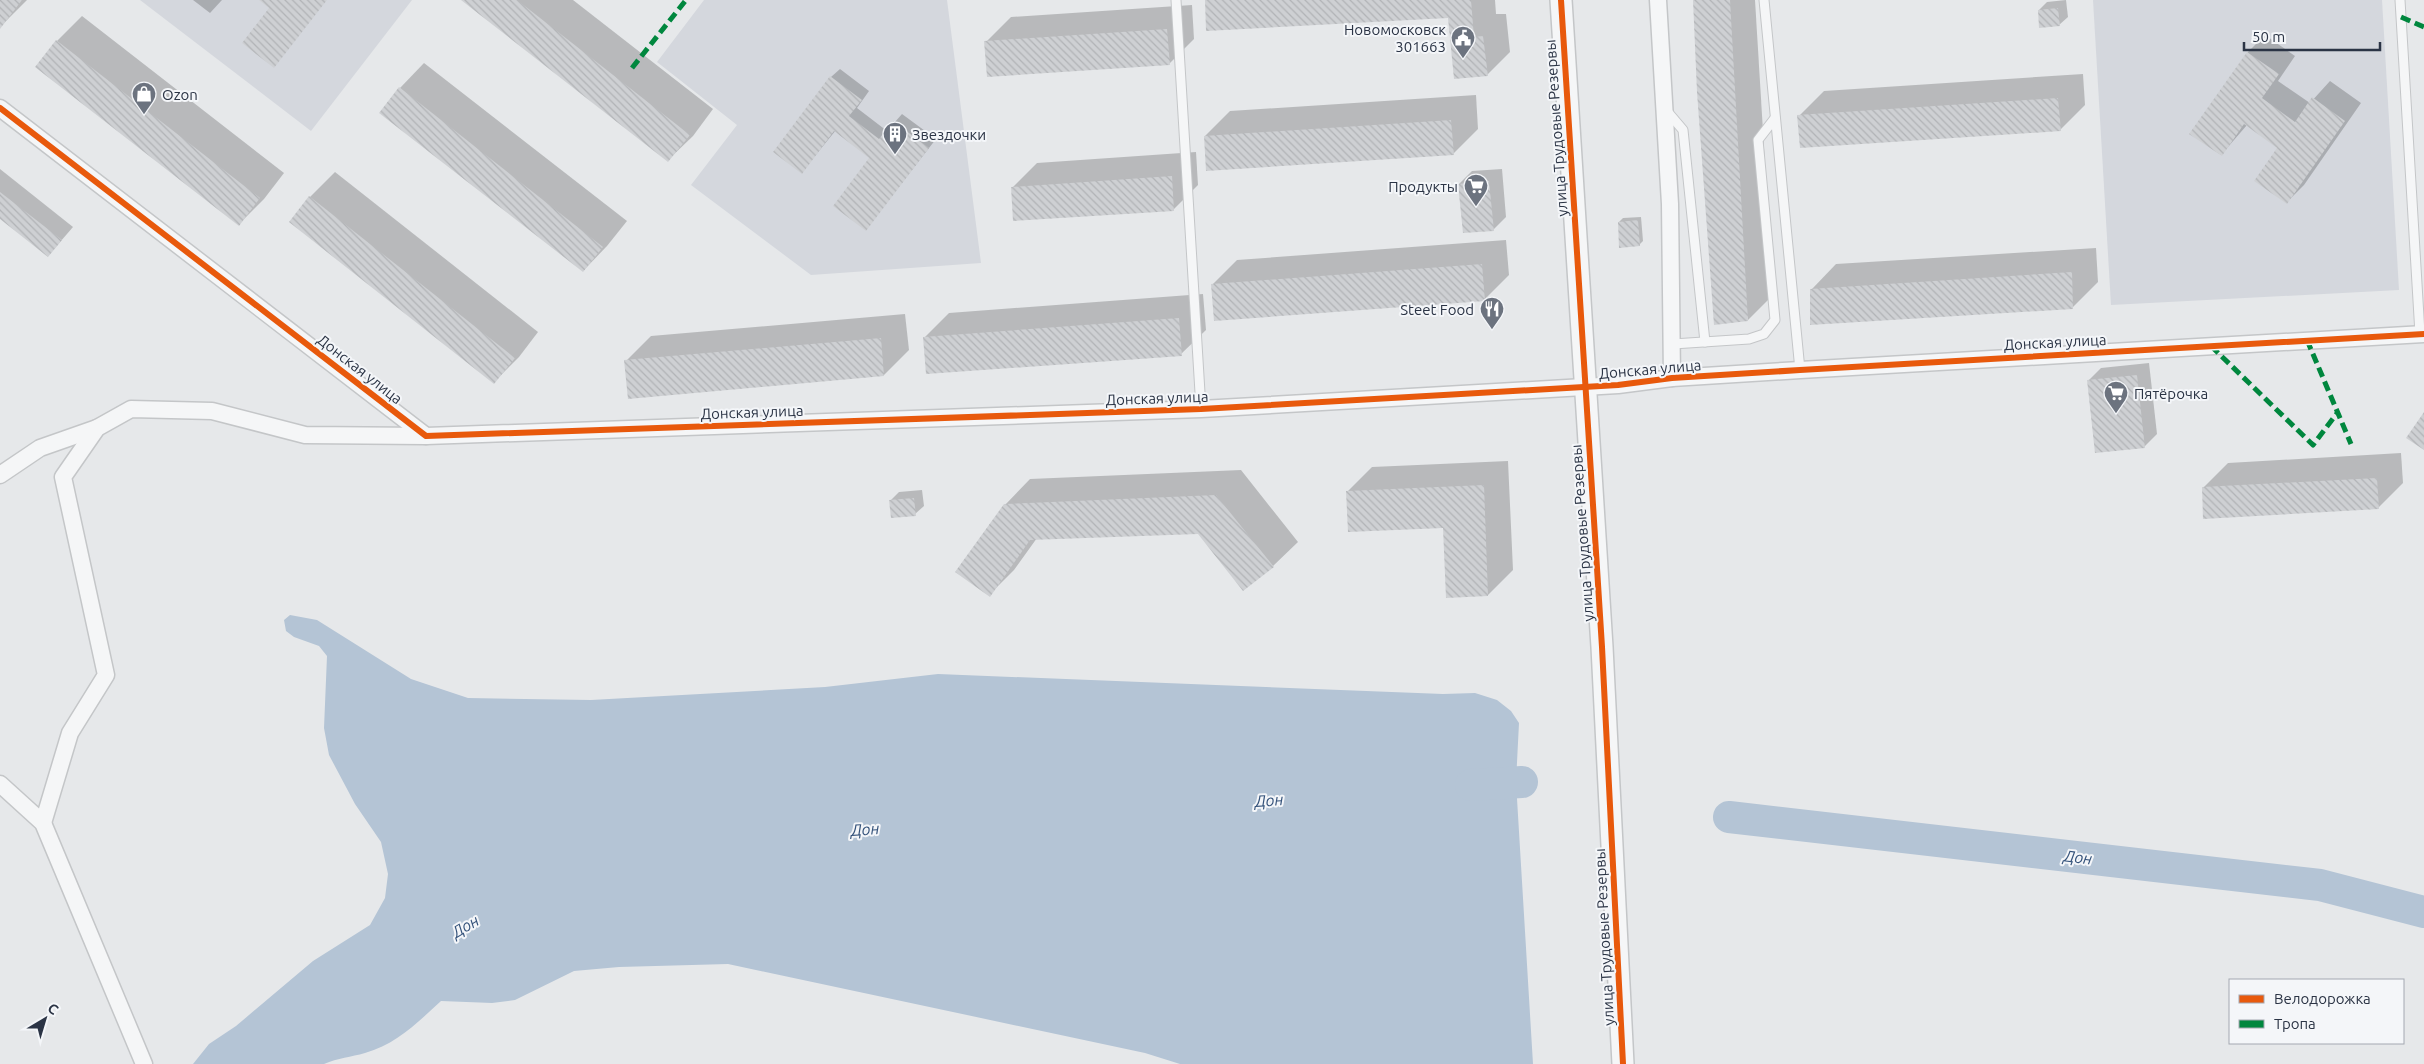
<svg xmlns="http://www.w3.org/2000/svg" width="2424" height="1064" viewBox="0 0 2424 1064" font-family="Ubuntu,sans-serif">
	<defs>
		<pattern id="building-back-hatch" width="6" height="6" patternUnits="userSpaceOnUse" patternTransform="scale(1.25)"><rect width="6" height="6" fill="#ced0d3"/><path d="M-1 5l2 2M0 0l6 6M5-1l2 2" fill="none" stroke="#b1b3b6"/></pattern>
	</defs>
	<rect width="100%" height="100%" fill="#e6e8ea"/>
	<g fill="#d4d7dd">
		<polygon points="140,0 412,0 311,131"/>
		<polygon points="704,0 947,0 981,263 811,275 691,185 737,125 657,62"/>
		<polygon points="2093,0 2382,0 2399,290 2111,305"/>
	</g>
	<path fill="#b4c4d5" d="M290,615L317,620L411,679L468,698L591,700L825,687L938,674L1443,694L1475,693L1497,700L1511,711L1519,723L1516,782L1533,1064H1180L1145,1053L728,964L619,967L574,971L515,1000L492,1003L441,1001C418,1022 397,1044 365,1053C351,1057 338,1058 324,1064H193L209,1044L236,1026L313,961L370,925L385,898L388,874L381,842L355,804L329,755L324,728L327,656L319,646L294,637L286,631L284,620Z"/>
	<g fill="#0003">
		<polygon points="0,0 27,0 0,27"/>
		<polygon points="193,0 222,0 210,13"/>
		<polygon points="463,0 573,0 713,109 693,136 668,160"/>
		<polygon points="1206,0 1495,0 1496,14 1506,14 1510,52 1487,75 1449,17"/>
		<polygon points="1694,0 1755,0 1773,295 1748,320"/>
		<polygon points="2066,0 2068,17 2059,25 2039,10 2047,2"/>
		<polygon points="1192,5 1194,39 1169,64 986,42 1011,17"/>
		<polygon points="82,16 284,173 264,199 239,224 57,41"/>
		<polygon points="2265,35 2295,56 2278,81 2310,103 2330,81 2361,103 2304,185 2287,202 2279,147 2247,125 2221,155 2191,134 2248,52"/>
		<polygon points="424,63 627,221 607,246 583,271 400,88"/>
		<polygon points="840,69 869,91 857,108 887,131 902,114 936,139 866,229 871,157 836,130 802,172 831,77"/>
		<polygon points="2083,74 2085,105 2060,130 1799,116 1824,91"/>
		<polygon points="1476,95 1478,129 1453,154 1205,136 1230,111"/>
		<polygon points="1196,152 1198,185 1173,210 1012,188 1037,163"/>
		<polygon points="0,169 73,227 48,256 0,218"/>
		<polygon points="1502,169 1506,217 1493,230 1459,184 1472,171"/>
		<polygon points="335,172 538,332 519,357 494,382 290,222 310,197"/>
		<polygon points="1641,217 1643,241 1639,245 1619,222 1623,218"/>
		<polygon points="1506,240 1509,275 1484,300 1212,285 1237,260"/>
		<polygon points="2096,248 2098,282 2073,307 1812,289 1836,264"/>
		<polygon points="1203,294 1206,330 1181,354 924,338 949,313"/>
		<polygon points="905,314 909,350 884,375 626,361 651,336"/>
		<polygon points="2149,363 2157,434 2144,447 2088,381 2101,368"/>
		<polygon points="2401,453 2403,483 2378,508 2203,488 2228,463"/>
		<polygon points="1508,461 1513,570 1488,595 1448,596 1445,527 1347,492 1372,467"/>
		<polygon points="1241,470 1298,542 1273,566 1198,533 1037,538 1014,570 989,595 1005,505 1030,479"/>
		<polygon points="922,490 924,506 915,514 891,500 899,492"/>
	</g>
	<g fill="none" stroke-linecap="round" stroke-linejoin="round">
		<g stroke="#b4c4d5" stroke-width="32">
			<polyline points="1471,785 1522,782"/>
			<polyline points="1729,817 2320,885 2424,912"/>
		</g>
	</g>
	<g fill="url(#building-back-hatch)">
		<polygon points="0,0 22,0 0,29"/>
		<polygon points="259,0 327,0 274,68 242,43 269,8"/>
		<polygon points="461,0 517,0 690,135 668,162"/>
		<polygon points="1205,0 1471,0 1474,37 1483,36 1488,76 1454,79 1448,18 1206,31"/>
		<polygon points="1693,0 1730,0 1748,321 1714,325 1697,92"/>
		<polygon points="2058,8 2060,26 2039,28 2038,10"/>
		<polygon points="1167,29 1170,65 987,77 984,41"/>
		<polygon points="56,40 260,198 239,226 35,67"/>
		<polygon points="2247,52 2279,74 2262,98 2295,122 2312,97 2345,121 2287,204 2254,181 2277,148 2244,124 2222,156 2189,134"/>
		<polygon points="830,76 862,100 849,116 879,139 893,121 929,148 866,231 833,206 869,158 834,131 802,174 773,152"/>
		<polygon points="399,87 603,247 583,272 379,113"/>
		<polygon points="2058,98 2061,131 1800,148 1797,115"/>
		<polygon points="1451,120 1454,155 1206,171 1204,136"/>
		<polygon points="1172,176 1174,211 1013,221 1011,187"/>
		<polygon points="1489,181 1494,231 1463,233 1458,184"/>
		<polygon points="0,192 62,240 48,257 0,219"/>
		<polygon points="309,196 515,358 494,384 289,222"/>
		<polygon points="1638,220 1640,246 1619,248 1618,222"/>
		<polygon points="1482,264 1485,301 1214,321 1211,284"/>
		<polygon points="2072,272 2073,309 1810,325 1810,289"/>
		<polygon points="1179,318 1182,356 926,374 923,337"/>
		<polygon points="881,338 884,376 628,399 624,360"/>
		<polygon points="2137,375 2145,448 2095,453 2087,380"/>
		<polygon points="2424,412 2424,450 2406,438"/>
		<polygon points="2377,478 2379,509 2203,519 2202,487"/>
		<polygon points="1484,485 1488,596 1446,598 1443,528 1348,532 1346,491"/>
		<polygon points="1216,495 1274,567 1243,591 1198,534 1030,540 990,597 955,572 1004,504"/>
		<polygon points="914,498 916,516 891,518 889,500"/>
	</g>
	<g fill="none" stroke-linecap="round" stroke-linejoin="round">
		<defs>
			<g id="service">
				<polyline points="1176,0 1201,409"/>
				<polyline points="1764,0 1800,370"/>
				<polyline points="2400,0 2420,334"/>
				<polyline points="1666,110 1683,130 1705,342"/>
				<polyline points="1673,344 1749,339 1764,334 1775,320 1758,140 1775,118"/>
			</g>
			<g id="minor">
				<polyline points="1658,0 1670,204 1672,378"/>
				<polyline points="0,108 426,436 1201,409 1618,385 1672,378 1800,370 2424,334"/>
				<polyline points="0,475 40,448 97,428"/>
				<polyline points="0,784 43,823 144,1064"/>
				<polyline points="43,823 70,733 106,675 63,477 97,428 131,409 212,411 305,435 426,436"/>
			</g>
			<polyline id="tertiary" points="1561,0 1602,647 1623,1064"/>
		</defs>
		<use href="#service" stroke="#c4c6c8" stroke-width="11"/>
		<use href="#minor" stroke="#c4c6c8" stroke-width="19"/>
		<use href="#tertiary" stroke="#c4c6c8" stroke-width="24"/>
		<use href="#service" stroke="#f5f6f7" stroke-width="9"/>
		<use href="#minor" stroke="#f5f6f7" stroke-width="16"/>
		<use href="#tertiary" stroke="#f5f6f7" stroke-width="21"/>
		<g stroke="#00873e" stroke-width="5" stroke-dasharray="10 5" stroke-linecap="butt">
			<polyline points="2401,17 2424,27"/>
			<polyline points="632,68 686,0"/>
			<polyline points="2307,340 2351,444"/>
			<polyline points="2211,346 2313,445 2338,412"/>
		</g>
		<defs>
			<g id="cycleway">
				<polyline points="1561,0 1602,647 1623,1064"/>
				<polyline points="0,108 426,436 1201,409 1618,385 1672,378 1800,370 2424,334"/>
			</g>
		</defs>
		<use href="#cycleway" stroke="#f4f6f9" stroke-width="9"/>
		<use href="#cycleway" stroke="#e8590c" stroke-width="6"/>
	</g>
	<defs>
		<symbol id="civic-pin" viewBox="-11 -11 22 30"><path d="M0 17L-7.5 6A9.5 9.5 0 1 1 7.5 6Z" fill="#6c737f" stroke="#f4f6f9"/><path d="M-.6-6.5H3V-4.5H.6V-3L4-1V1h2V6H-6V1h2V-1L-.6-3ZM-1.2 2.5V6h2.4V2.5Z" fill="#fff"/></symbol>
		<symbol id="shop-pin" viewBox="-11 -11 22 30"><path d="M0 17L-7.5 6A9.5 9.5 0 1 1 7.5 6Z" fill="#6c737f" stroke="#f4f6f9"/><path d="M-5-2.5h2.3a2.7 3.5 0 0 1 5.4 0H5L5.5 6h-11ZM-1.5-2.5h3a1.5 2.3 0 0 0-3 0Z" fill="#fff"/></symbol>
		<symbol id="building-pin" viewBox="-11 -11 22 30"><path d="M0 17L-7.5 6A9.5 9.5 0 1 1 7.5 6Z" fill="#6c737f" stroke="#f4f6f9"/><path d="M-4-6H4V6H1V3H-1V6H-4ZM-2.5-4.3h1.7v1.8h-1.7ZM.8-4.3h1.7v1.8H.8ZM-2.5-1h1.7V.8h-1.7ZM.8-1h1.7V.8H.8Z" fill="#fff"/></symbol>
		<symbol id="supermarket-pin" viewBox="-11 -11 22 30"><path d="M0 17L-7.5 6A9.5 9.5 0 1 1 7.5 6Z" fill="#6c737f" stroke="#f4f6f9"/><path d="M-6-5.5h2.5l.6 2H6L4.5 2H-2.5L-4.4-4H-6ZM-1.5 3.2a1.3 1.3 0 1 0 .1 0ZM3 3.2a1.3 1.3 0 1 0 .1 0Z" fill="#fff"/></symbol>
		<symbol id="restaurant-pin" viewBox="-11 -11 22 30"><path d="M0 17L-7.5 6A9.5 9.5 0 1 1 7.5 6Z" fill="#6c737f" stroke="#f4f6f9"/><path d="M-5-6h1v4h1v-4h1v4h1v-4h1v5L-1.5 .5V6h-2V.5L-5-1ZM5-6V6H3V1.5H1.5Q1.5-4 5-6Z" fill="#fff"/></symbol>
	</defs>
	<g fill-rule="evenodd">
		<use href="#civic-pin" x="1449" y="24" width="28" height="38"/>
		<use href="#shop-pin" x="130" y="80" width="28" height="38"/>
		<use href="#building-pin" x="881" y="120" width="28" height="38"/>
		<use href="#supermarket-pin" x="1462" y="172" width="28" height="38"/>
		<use href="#restaurant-pin" x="1478" y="295" width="28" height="38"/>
		<use href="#supermarket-pin" x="2102" y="379" width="28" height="38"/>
	</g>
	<g text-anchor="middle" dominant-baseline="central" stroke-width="4" stroke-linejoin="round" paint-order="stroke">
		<g font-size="15" fill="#2b3445" stroke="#f4f6f9" text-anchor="end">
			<text x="1446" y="29">Новомосковск<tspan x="1446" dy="17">301663</tspan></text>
			<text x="162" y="94" text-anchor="start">Ozon</text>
			<text x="912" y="134" text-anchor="start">Звездочки</text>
			<text x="1458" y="186">Продукты</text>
			<text x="1474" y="309">Steet Food</text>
			<text x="2134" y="393" text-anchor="start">Пятёрочка</text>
		</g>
		<g font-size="15" fill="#2b3445" stroke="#f4f6f9">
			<text transform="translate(1556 128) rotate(-94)">улица Трудовые Резервы</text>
			<text transform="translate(2055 342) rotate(-3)">Донская улица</text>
			<text transform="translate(360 369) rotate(38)">Донская улица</text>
			<text transform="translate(1650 369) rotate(-5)">Донская улица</text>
			<text transform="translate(1157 398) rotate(-2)">Донская улица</text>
			<text transform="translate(752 412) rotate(-2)">Донская улица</text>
			<text transform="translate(1582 533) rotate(-94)">улица Трудовые Резервы</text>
			<text transform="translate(1604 937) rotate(-93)">улица Трудовые Резервы</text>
		</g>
		<g font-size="16" font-style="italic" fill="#34527a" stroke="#f4f6f9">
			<text transform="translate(1269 800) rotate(-4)">Дон</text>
			<text transform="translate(865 829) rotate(-4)">Дон</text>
			<text transform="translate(2078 857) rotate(7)">Дон</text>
			<text transform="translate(465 926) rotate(-31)">Дон</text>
		</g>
	</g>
	<rect x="2229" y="979" width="175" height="65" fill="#f4f6f9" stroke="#a4a8b1"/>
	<rect x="2239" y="995" width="25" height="8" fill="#e8590c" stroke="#a4a8b1"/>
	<text x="2274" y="1004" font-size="15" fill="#2b3445">Велодорожка</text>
	<rect x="2239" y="1020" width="25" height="8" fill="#00873e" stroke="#a4a8b1"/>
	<text x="2274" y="1029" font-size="15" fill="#2b3445">Тропа</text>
	<g transform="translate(45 1019) rotate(38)" stroke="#f4f6f9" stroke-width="4" paint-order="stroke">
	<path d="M0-4L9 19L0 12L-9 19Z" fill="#2b3445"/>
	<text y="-8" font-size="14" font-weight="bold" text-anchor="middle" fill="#2b3445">С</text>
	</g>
	<path d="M2244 42v8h136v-8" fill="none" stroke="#2b3445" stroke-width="2.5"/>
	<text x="2252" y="42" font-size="15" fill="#2b3445" stroke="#f4f6f9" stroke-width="4" paint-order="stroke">50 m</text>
</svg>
